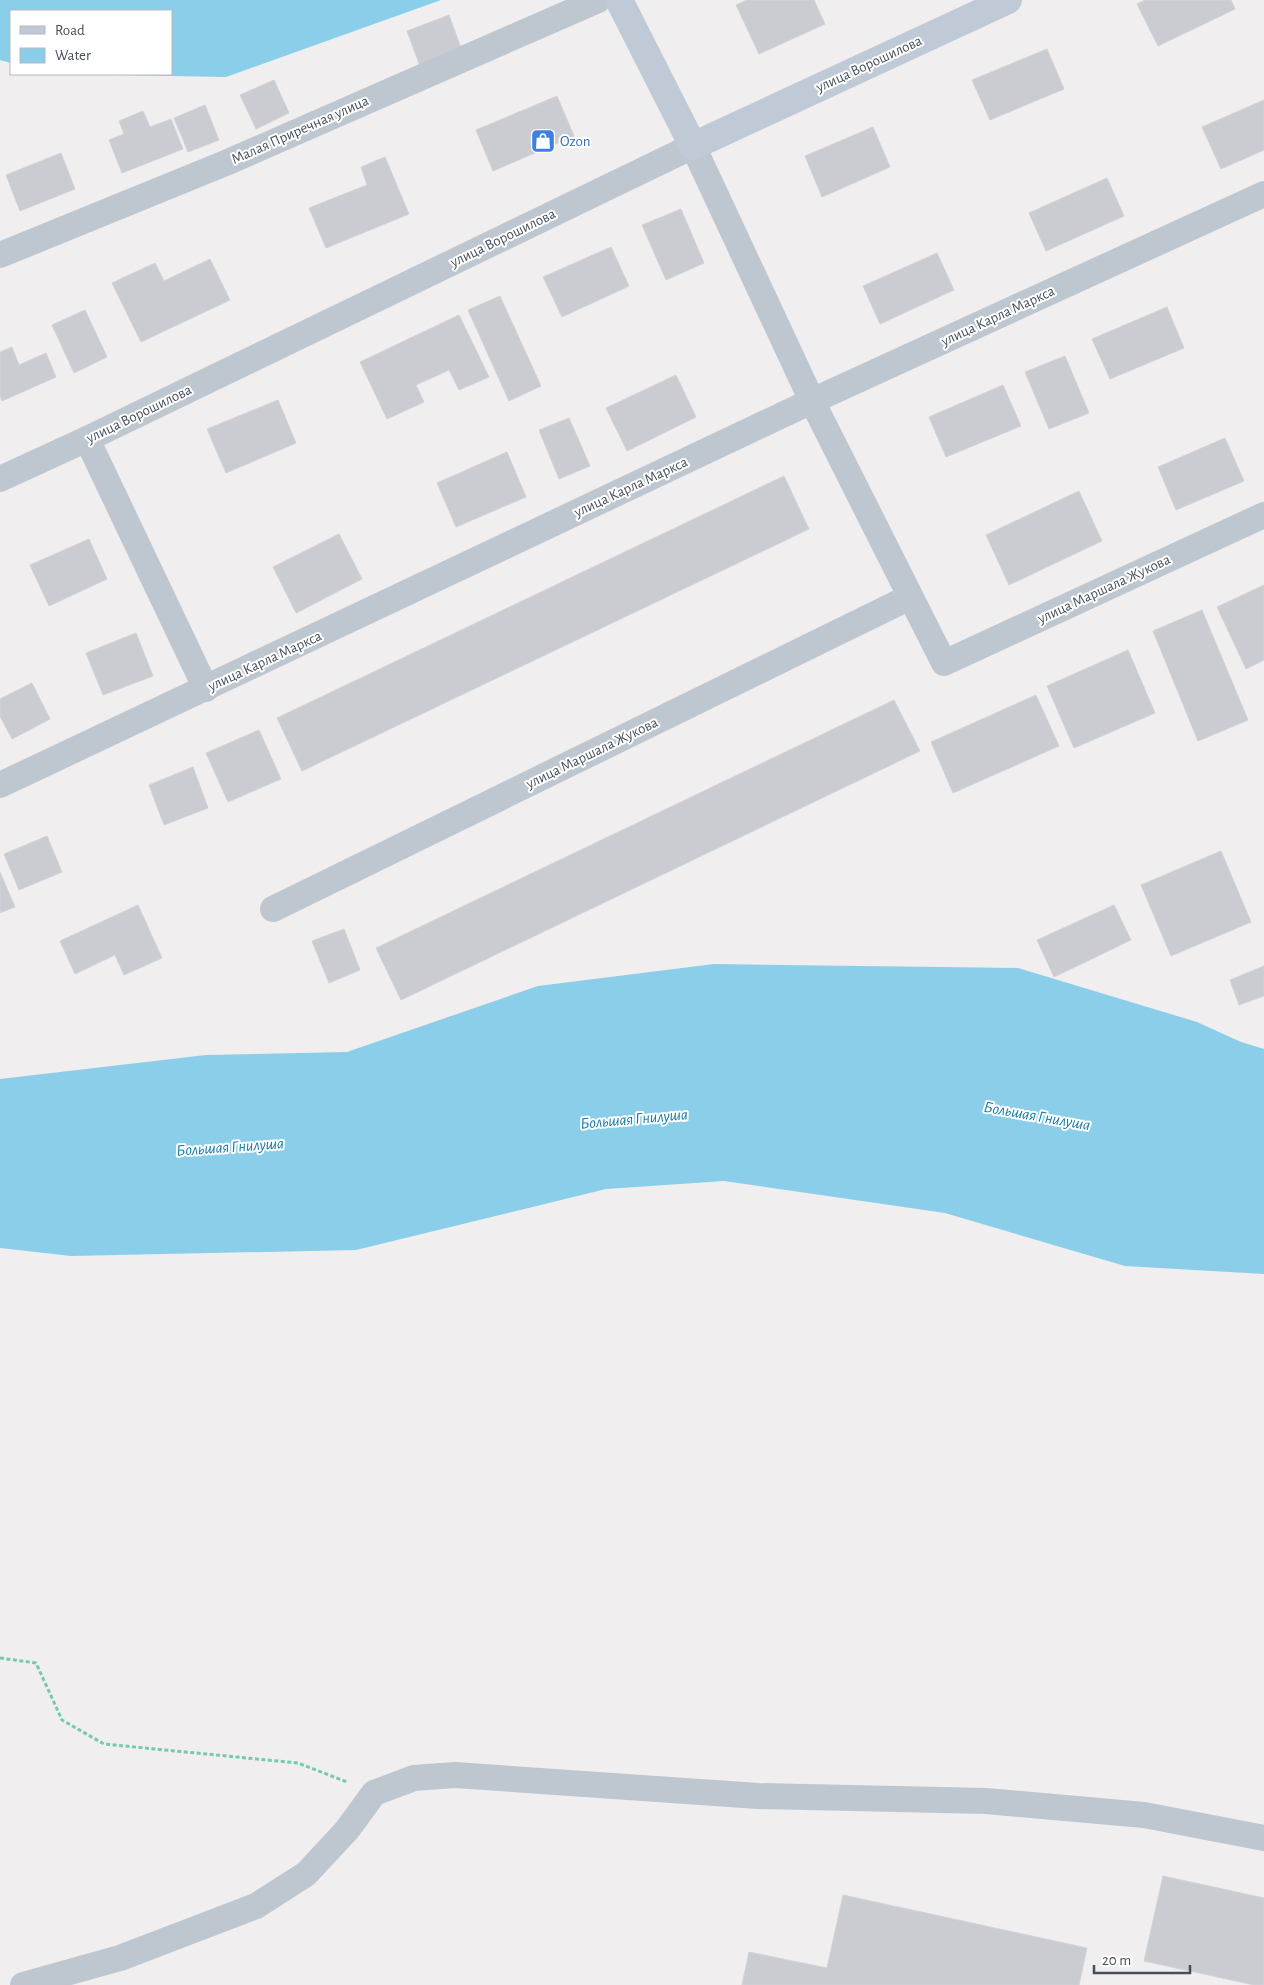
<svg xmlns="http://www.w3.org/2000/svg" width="1264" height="1985" viewBox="0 0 1264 1985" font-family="'Alegreya Sans',sans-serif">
	<rect width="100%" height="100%" fill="#f0eeee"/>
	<g fill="#8aceea">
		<polygon points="0,0 441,0 226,77 58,74 171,74 171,11 11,11 11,63 0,60"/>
		<polygon points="714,964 1018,968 1197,1022 1241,1042 1264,1049 1264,1274 1125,1266 945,1213 724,1181 606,1189 356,1250 71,1256 0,1248 0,1079 206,1055 347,1052 538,986"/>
	</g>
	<g fill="#caccd2" stroke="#d2d3d9">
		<polygon points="747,0 814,0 825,24 759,54 736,5"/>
		<polygon points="1145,0 1231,0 1235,9 1158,46 1137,4"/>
		<polygon points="449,15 462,51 420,66 407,31"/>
		<polygon points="1047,49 1064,89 990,120 972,80"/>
		<polygon points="274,80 289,113 256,129 240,95"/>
		<polygon points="557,96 574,136 493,171 476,130"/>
		<polygon points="1264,100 1264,150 1221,169 1202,127"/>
		<polygon points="205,105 219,140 188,152 174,118"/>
		<polygon points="143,111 150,127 171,119 183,149 122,173 109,140 124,134 119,121"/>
		<polygon points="873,127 890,167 822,197 805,156"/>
		<polygon points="61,153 75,189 20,211 6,175"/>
		<polygon points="385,157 409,214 326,248 309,208 367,185 361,167"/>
		<polygon points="1107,178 1124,216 1046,251 1029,213"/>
		<polygon points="681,209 704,263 666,280 642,225"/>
		<polygon points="611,247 629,286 562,317 543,277"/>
		<polygon points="937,253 954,290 880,324 863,286"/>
		<polygon points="210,259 230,300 141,342 112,283 155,263 164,281"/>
		<polygon points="500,296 541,386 509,401 468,310"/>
		<polygon points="1167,307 1184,348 1110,379 1092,339"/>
		<polygon points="85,310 107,357 74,373 52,325"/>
		<polygon points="459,315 489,377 459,390 449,370 416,385 424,402 387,419 360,362"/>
		<polygon points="12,347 19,365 46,353 56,377 2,401 0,396 0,352"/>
		<polygon points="1065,356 1089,413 1049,429 1025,372"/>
		<polygon points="676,375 696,417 627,451 606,408"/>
		<polygon points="1003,385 1021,426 946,457 929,417"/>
		<polygon points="278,400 296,443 226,473 207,429"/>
		<polygon points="569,418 590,466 559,479 539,430"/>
		<polygon points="1225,438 1244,481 1176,510 1158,467"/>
		<polygon points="507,452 526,497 456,527 437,483"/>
		<polygon points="784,476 809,529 302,771 277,718"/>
		<polygon points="1079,491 1102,541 1009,585 986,535"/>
		<polygon points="339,534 362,579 296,613 273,567"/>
		<polygon points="89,539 107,579 49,606 30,565"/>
		<polygon points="1264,585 1264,660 1246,669 1217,607"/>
		<polygon points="1202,610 1248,720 1198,741 1153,631"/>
		<polygon points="136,633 153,676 103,695 86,653"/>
		<polygon points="1128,650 1155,713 1074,748 1047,686"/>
		<polygon points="32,683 50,719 12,739 0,716 0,699"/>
		<polygon points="1036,695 1059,746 953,793 931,742"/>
		<polygon points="894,700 920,751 401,1000 376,948"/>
		<polygon points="259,730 281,779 228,802 206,753"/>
		<polygon points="193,767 208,808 164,825 149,785"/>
		<polygon points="47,836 62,872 19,890 4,854"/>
		<polygon points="1221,851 1251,922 1171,956 1141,885"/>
		<polygon points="0,872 15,907 0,913"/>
		<polygon points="138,905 162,958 124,975 115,955 75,974 60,941"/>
		<polygon points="1114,905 1131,940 1054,977 1037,940"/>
		<polygon points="344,929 360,970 329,983 312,941"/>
		<polygon points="1264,966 1264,996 1239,1005 1230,980"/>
		<polygon points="1163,1876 1264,1898 1264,1985 1254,1985 1144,1961"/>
		<polygon points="843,1895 1087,1948 1079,1985 742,1985 749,1952 827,1968"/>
	</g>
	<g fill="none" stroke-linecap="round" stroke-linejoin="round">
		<polyline stroke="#75cba7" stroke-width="3" stroke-dasharray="4 2.5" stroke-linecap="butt" points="0,1658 36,1663 62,1720 104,1744 298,1763 347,1782"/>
		<g stroke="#bec7d0" stroke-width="26">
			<polyline points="0,255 228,162 598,0"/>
			<polyline points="87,439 206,689"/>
			<polyline points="0,479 87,439 693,146 812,401 944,663 1264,515"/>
			<polyline points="0,785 812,401 1264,194"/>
			<polyline points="273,909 910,597"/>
			<polyline points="23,1985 120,1958 256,1906 306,1874 347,1830 374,1793 414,1778 455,1775 758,1796 986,1801 1144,1815 1264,1838"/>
		</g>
		<polyline stroke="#c0c9d6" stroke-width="28" points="619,0 693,146 1008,0"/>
	</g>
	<defs>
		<symbol id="shop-square" viewBox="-11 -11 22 22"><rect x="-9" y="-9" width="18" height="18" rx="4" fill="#3f7fe0" stroke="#fff"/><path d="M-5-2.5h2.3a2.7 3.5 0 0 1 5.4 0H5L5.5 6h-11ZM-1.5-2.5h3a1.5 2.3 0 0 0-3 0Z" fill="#fff"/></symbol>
	</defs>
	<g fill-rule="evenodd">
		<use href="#shop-square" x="529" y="127" width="28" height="28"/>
	</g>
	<g text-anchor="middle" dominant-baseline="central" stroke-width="4" stroke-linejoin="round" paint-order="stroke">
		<g font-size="15" fill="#464f5b" stroke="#fff">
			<text transform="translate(869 64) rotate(-25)">улица Ворошилова</text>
			<text transform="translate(300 130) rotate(-24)">Малая Приречная улица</text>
			<text transform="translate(503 238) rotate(-26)">улица Ворошилова</text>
			<text transform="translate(998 316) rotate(-25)">улица Карла Маркса</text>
			<text transform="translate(139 414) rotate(-26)">улица Ворошилова</text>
			<text transform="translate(631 487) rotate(-25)">улица Карла Маркса</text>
			<text transform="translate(1104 589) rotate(-25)">улица Маршала Жукова</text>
			<text transform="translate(265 661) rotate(-25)">улица Карла Маркса</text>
			<text transform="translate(592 753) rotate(-26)">улица Маршала Жукова</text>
		</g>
		<g font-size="15" fill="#366cbe" stroke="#fff" text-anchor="start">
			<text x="560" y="141">Ozon</text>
		</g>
		<g font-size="16" font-style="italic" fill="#0f7aa5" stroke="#fff">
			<text transform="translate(1037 1116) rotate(10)">Большая Гнилуша</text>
			<text transform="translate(634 1119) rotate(-5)">Большая Гнилуша</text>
			<text transform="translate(230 1147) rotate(-4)">Большая Гнилуша</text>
		</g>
	</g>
	<rect x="10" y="10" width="162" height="65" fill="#ffffff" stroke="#b5b9bd"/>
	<rect x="20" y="26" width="25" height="8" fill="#c0c9d6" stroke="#b5b9bd"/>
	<text x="55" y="35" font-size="15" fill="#464f5b">Road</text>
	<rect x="20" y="48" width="25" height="15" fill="#8aceea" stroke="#b5b9bd"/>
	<text x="55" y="60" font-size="15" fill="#464f5b">Water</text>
	<path d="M1094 1965v8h96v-8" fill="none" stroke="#464f5b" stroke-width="2.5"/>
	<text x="1102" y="1965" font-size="15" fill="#464f5b" stroke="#ffffff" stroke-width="4" paint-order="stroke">20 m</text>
</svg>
